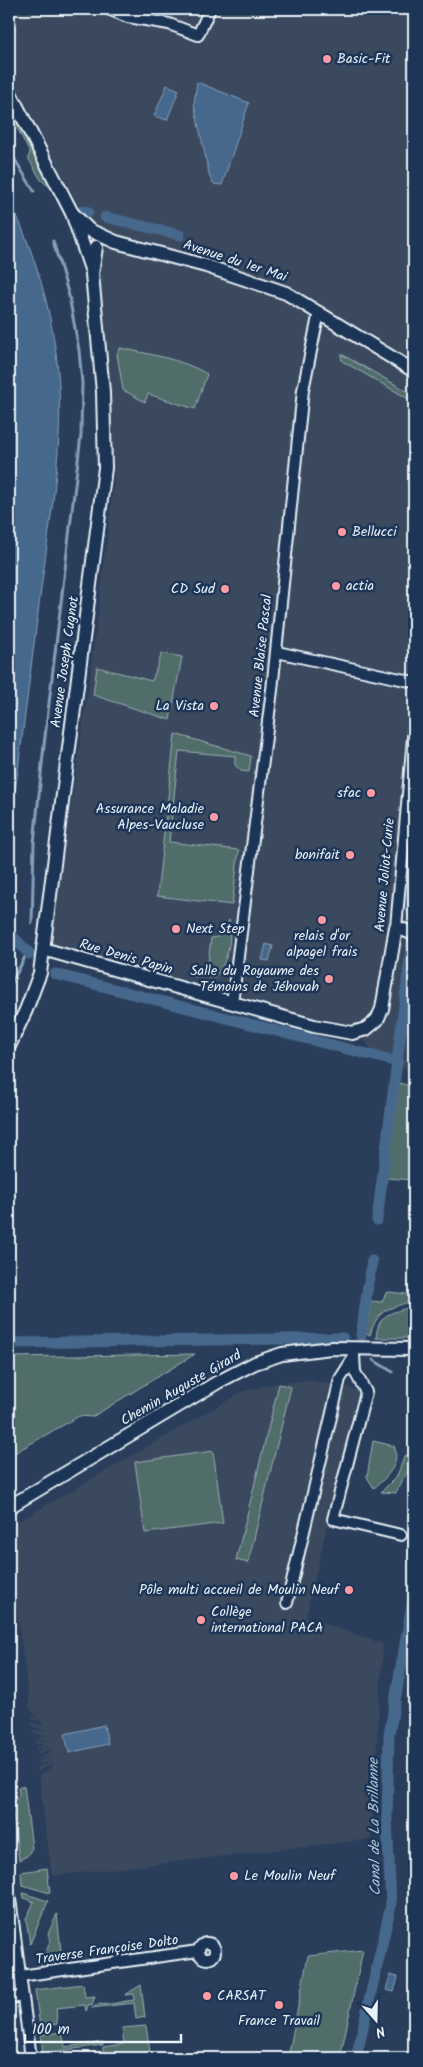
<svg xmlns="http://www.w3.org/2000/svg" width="423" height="2067" viewBox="0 0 423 2067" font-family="Kalam,sans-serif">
	<rect width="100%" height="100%" fill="#2a3e5b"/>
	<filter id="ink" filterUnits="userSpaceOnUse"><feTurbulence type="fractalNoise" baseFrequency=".02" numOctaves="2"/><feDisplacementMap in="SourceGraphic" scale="10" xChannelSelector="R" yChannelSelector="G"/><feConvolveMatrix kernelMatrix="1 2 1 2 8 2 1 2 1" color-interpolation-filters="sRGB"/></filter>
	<g filter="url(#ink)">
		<g fill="#3a485f">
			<polygon points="9,9 414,9 414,1072 380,1063 354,1025 306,1016 216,988 50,945 91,670 114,481 110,405 97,262 79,207 9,72"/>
			<polygon points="309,1380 358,1390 306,1617 383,1644 371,1839 52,1876 39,1775 54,1766 53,1764 38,1771 38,1767 52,1761 38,1764 37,1762 52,1757 37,1760 51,1752 50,1750 36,1754 36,1752 49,1747 36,1750 35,1748 49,1744 35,1744 35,1742 48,1740 34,1739 47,1736 33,1733 33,1730 46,1731 32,1726 32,1723 44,1726 39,1720 31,1719 31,1717 37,1717 30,1709 10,1559 12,1558 9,1527 242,1392 273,1384"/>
		</g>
		<g fill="#516d6b" stroke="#9cafb2">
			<polygon points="9,101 54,188 52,189 41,180 28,158 30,153 11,116 9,116"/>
			<path d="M120,348C148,354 182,359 207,374L195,409L148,394L145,402L123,390L117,354Z"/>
			<polygon points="341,354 414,395 414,402 342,361"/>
			<polygon points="162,653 182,657 170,720 93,695 97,667 152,681"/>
			<polygon points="175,734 251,756 249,772 241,771 235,765 235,756 179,751 169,842 239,850 232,905 157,896"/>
			<path d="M229,920C232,939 228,963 214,978L191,976L202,975L207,972L211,938C224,937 225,932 229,920Z"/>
			<polygon points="399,1083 414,1087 414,1180 387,1178"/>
			<path d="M389,1292L414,1295V1300C389,1310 379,1306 370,1335L366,1334L371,1301L382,1302L386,1293Z"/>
			<path d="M414,1306V1338H376C378,1312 393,1313 414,1306Z"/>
			<polygon points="195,1354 92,1417 79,1416 9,1456 9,1357"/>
			<polygon points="279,1384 291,1387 248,1563 236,1560"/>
			<path d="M373,1441L394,1446C401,1464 387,1477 374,1488L367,1477Z"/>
			<polygon points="213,1451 223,1523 145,1533 135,1462"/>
			<polygon points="405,1455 414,1457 414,1464 401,1481 396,1493 381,1492 397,1476"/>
			<polygon points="9,1667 16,1720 10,1721 9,1713"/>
			<polygon points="24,1786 32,1848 27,1856 19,1860 12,1806 19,1795 18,1787"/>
			<polygon points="47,1868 50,1893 22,1885 21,1872"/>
			<polygon points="23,1893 48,1901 30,1944 26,1919 34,1902 24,1898"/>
			<polygon points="57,1914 62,1961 38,1965 40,1956 45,1954 51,1940 48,1934"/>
			<polygon points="363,1950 340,2058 288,2058 308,1956"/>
			<polygon points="83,1984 85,1997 95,1996 92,2005 89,2004 86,2011 85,2005 56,2008 57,2024 40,2027 35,1990"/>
			<path d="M141,1985L145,2017L136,2019L134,2003L91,2008L98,2004C110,2006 122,2001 134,2000V1994L125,1995Z"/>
			<polygon points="146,2026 151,2058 54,2058 103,2052 103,2047 124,2044 122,2028"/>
			<polygon points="62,2032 65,2047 103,2042 103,2045 43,2053 41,2035"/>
		</g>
		<g fill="#46688d" stroke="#879fb8">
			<polygon points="197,82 249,103 222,185 214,184 210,178 194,104"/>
			<polygon points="167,85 179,90 167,120 154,116"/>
			<path d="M9,198C44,273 64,352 59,436C56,489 47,543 40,597C30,678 19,759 9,840Z"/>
			<polygon points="266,944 273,946 269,961 262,960"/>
			<polygon points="104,1725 108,1744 69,1753 65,1734"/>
			<polygon points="390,1975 398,1977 394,1992 386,1990"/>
		</g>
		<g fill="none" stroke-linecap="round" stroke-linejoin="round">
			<g stroke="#879fb8" stroke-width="3">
				<polyline points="9,150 34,191"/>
				<polyline points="32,923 34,843 44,745 81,435 82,383 79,350 69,296 53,241"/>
				<polyline points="9,988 25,957"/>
				<polyline points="373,1360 393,1372"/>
			</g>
			<g stroke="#46688d" stroke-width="11">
				<polyline points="82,211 88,212"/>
				<polyline points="105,217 180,235"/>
				<polyline points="409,907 414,862"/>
				<polyline points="12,936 30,954"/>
				<polyline points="55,974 398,1062"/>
				<polyline points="377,1220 412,943"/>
				<polyline points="369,1279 372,1261"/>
				<polyline points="361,1336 368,1285"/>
				<polyline points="9,1343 343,1338"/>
				<polyline points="356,2058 391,1905 387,1818 389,1735 414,1593"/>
			</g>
			<defs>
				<g id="minor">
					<polyline points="108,9 128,17 169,24 198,35 210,9"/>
					<polyline points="277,652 414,682"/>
					<polyline points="396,927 414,727"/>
					<polyline points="232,1003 272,690 303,390 319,312"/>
					<polyline points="354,1355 355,1372 366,1392 333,1519 401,1535"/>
					<polyline points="287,1603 340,1379 354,1357"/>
					<polyline points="9,1891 31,2058"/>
					<circle cx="207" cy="1951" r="8"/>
					<polyline points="20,1976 198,1951"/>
					<polyline points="9,1999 22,1996"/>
				</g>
				<g id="tertiary">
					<polyline points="9,91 72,213 91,269"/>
					<polyline points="72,213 89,230 116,242 206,266 286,293 414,371"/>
					<polyline points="43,949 314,1026 352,1033 366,1029 377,1020 382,1009 396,927 414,934"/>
					<polyline points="9,1046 26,1010 40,973 105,468 103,392 92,274 96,247"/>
					<polyline points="9,1507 218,1382 255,1363 282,1354 331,1348 414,1349"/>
				</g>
			</defs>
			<use href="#minor" stroke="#e8f1f8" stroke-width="14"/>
			<use href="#tertiary" stroke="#e8f1f8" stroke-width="16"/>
			<use href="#minor" stroke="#1d3557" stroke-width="10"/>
			<use href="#tertiary" stroke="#1d3557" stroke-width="12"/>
		</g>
	</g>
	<g fill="#ff9aa2" stroke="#1d3557" stroke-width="2">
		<circle cx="327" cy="59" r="5"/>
		<circle cx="342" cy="532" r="5"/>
		<circle cx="336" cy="586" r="5"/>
		<circle cx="225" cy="589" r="5"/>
		<circle cx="214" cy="706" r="5"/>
		<circle cx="371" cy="793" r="5"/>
		<circle cx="214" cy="817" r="5"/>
		<circle cx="350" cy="855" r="5"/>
		<circle cx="322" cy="920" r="5"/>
		<circle cx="176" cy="929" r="5"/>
		<circle cx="329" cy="979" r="5"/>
		<circle cx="349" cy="1590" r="5"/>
		<circle cx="201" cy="1620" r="5"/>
		<circle cx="234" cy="1876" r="5"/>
		<circle cx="207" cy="1996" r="5"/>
		<circle cx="279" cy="2005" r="5"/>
	</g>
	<g text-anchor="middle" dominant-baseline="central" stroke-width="5" stroke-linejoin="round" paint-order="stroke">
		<g font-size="14" fill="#e8f1f8" stroke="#1d3557" text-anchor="start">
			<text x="337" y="59">Basic-Fit</text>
			<text x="352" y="532">Bellucci</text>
			<text x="346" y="586">actia</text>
			<text x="215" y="589" text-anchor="end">CD Sud</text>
			<text x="204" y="706" text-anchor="end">La Vista</text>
			<text x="361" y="793" text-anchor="end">sfac</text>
			<text x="204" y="809" text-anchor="end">Assurance Maladie<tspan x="204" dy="16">Alpes-Vaucluse</tspan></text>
			<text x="340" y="855" text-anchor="end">bonifait</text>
			<text x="186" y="929">Next Step</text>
			<text x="322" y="936" text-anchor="middle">relais d'or<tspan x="322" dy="16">alpagel frais</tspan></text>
			<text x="319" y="971" text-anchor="end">Salle du Royaume des<tspan x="319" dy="16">Témoins de Jéhovah</tspan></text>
			<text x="339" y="1590" text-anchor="end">Pôle multi accueil de Moulin Neuf</text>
			<text x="211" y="1612">Collège<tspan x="211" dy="16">international PACA</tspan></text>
			<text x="244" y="1876">Le Moulin Neuf</text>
			<text x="217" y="1996">CARSAT</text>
			<text x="279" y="2021" text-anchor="middle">France Travail</text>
		</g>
		<g font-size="14" fill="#e8f1f8" stroke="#1d3557">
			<text transform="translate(235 261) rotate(18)">Avenue du 1er Mai</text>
			<text transform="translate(261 656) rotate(-84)">Avenue Blaise Pascal</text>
			<text transform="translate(65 662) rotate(-82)">Avenue Joseph Cugnot</text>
			<text transform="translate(385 875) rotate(-85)">Avenue Joliot-Curie</text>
			<text transform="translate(126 957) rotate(16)">Rue Denis Papin</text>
			<text transform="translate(181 1388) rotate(-30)">Chemin Auguste Girard</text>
			<text transform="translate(107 1950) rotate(-8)">Traverse Françoise Dolto</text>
		</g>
		<g font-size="15" font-style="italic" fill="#afc1d3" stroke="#1d3557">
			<text transform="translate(375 1827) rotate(-91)">Canal de La Brillanne</text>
		</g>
	</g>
	<rect width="423" height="2067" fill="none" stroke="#1d3557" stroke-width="30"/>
	<rect x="15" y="15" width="393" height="2037" fill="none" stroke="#e8f1f8" stroke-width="2" filter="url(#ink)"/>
	<g transform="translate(376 2020) rotate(160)" stroke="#1d3557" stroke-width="4" paint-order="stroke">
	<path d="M0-4L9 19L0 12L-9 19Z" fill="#e8f1f8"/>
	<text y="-8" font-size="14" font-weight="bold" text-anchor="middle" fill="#e8f1f8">N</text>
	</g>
	<path d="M25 2034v8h156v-8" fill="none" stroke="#e8f1f8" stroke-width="2.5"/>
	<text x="32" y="2034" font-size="15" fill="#e8f1f8" stroke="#1d3557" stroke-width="4" paint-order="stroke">100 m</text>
</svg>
